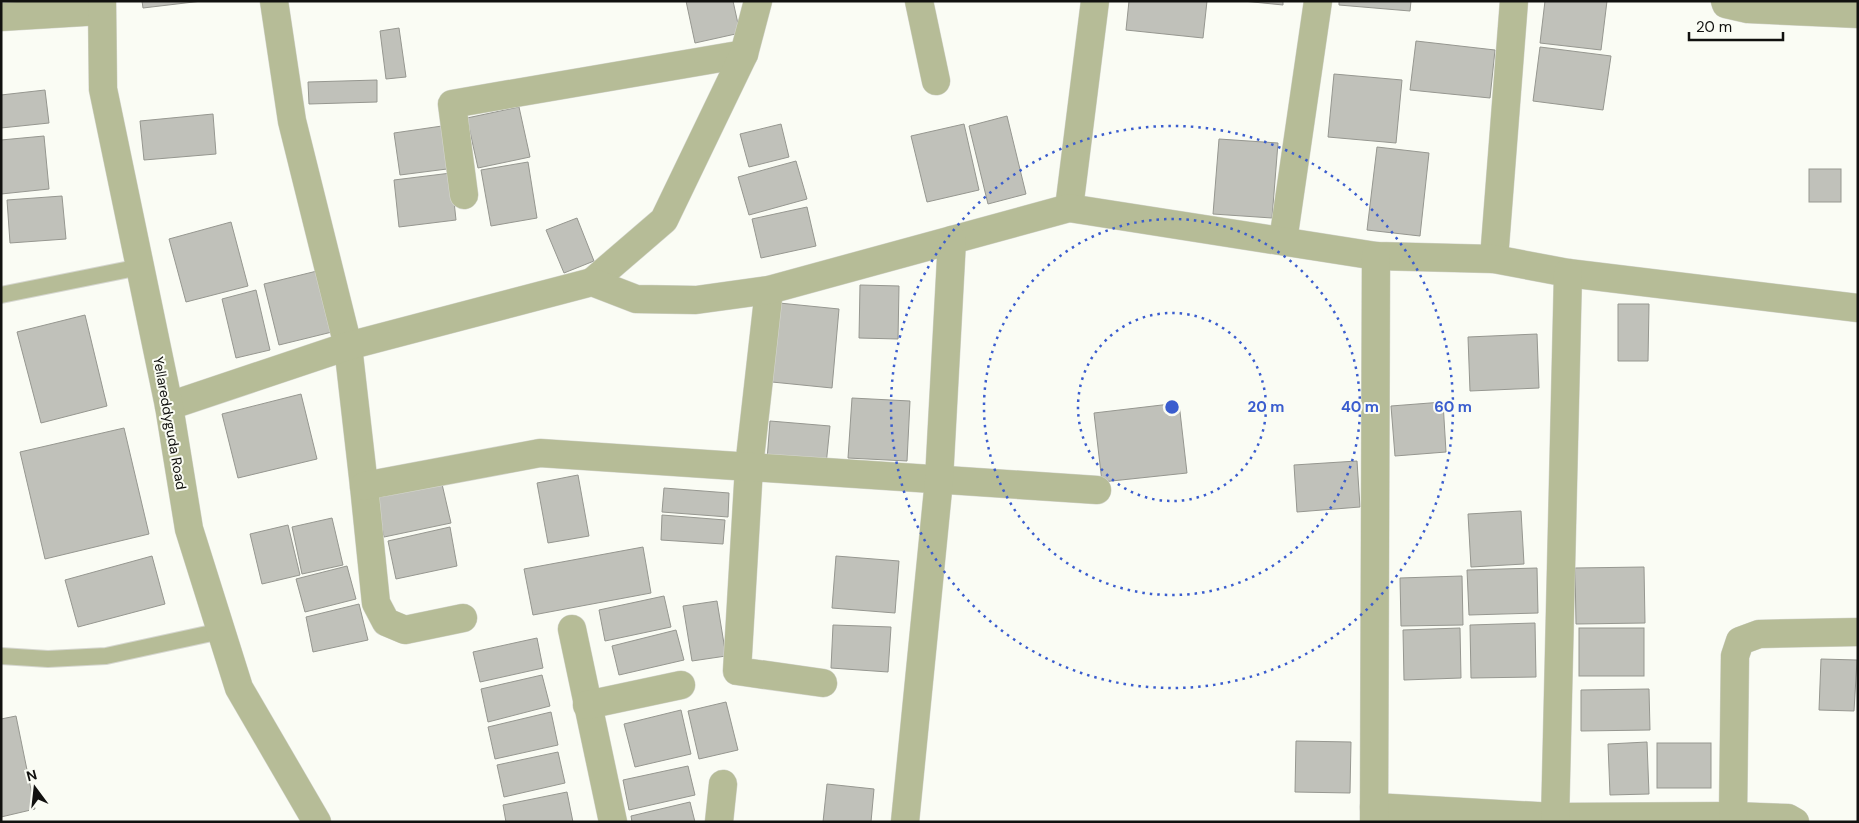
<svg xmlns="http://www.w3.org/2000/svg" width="1859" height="823" viewBox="0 0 1859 823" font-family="'DM Sans',sans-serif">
	<rect width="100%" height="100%" fill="#fafcf4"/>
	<g fill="#c0c1ba" stroke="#969790">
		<polygon points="142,1 202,1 143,8"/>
		<polygon points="686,1 733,1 740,33 695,43"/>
		<polygon points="1129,1 1207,1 1203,38 1126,30"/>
		<polygon points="1243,1 1283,1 1283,5"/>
		<polygon points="1339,1 1411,1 1410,11 1339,5"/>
		<polygon points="1545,1 1607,1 1601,50 1540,43"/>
		<polygon points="399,28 406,77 386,79 380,31"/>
		<polygon points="1416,41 1495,50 1490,98 1410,90"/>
		<polygon points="1540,47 1611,56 1603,110 1533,101"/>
		<polygon points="1334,74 1402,80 1396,143 1328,137"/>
		<polygon points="377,80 377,102 309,104 308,82"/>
		<polygon points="45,90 49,123 1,128 1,95"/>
		<polygon points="519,107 530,157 478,168 467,118"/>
		<polygon points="213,114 216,154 144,160 140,121"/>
		<polygon points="1007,116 1026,194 988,204 969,126"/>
		<polygon points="781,124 789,157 749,167 740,134"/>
		<polygon points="964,124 979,190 927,202 911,136"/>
		<polygon points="442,126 447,169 400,175 394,133"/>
		<polygon points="44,136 49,189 1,194 1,140"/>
		<polygon points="1219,139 1278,143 1272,218 1213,214"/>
		<polygon points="1377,147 1429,153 1420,236 1367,230"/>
		<polygon points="796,161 807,199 749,215 738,177"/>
		<polygon points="528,162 537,218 491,226 481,170"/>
		<rect x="1809" y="169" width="32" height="33"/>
		<polygon points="451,173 456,220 399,227 394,180"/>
		<polygon points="62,196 66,239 10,243 7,200"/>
		<polygon points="807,207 816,246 761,258 752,219"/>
		<polygon points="577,218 594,261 564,273 546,230"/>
		<polygon points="231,222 248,286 186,302 169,239"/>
		<polygon points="317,271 332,332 279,345 264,284"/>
		<polygon points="860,285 899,286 898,339 859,338"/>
		<polygon points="256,290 270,350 236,358 222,299"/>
		<polygon points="779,303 839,309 832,388 772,382"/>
		<polygon points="1618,304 1649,304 1648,361 1618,361"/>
		<polygon points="85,315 107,406 41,423 17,332"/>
		<polygon points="1537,334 1539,388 1470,391 1468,337"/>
		<polygon points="301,394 317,459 238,478 222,414"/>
		<polygon points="852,398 910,401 907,461 848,458"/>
		<polygon points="1443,402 1446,452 1395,456 1391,406"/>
		<polygon points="1179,403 1187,473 1102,482 1094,413"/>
		<polygon points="770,421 830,426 826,465 767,460"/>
		<polygon points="124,428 149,534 45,559 20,452"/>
		<polygon points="1357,461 1360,507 1297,512 1294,465"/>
		<polygon points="578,475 589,536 548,543 537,483"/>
		<polygon points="442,484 451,523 384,537 376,498"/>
		<polygon points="664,488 729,493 728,517 662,512"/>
		<polygon points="1521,511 1524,564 1471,567 1468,514"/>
		<polygon points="662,515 725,520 723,544 661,540"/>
		<polygon points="332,518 343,565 302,574 292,527"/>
		<polygon points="288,525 300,575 262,584 250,534"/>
		<polygon points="450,527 457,566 396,579 388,541"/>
		<polygon points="643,547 651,593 533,615 524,569"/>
		<polygon points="152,556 165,604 78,627 65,580"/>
		<polygon points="836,556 899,561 895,613 832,608"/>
		<polygon points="347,566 356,599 305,612 296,579"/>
		<polygon points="1644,567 1645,623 1576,624 1575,568"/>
		<polygon points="1537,568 1538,613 1469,615 1467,570"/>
		<polygon points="1462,576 1463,625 1401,626 1400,578"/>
		<polygon points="664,596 671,627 605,641 599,610"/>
		<polygon points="717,601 726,656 692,661 683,606"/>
		<polygon points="359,604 368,640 313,652 306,617"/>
		<polygon points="1535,623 1536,677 1471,678 1470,625"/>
		<polygon points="833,625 891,627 888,672 831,668"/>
		<polygon points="1460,628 1461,678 1404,680 1403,630"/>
		<rect x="1579" y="628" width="65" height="48"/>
		<polygon points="676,630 684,660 619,675 612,646"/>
		<polygon points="537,638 543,668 480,682 473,652"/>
		<polygon points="1821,659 1857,660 1854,711 1819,710"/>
		<polygon points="542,675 550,706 488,722 481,689"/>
		<polygon points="1649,689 1650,730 1581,731 1581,690"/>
		<polygon points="726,702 738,750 699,759 688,711"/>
		<polygon points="681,710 691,754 635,767 624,724"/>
		<polygon points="551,712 558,745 495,759 488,727"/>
		<polygon points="16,716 35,809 1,817 1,719"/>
		<polygon points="1296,741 1351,742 1350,793 1295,792"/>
		<polygon points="1647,742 1649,794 1610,795 1608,744"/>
		<rect x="1657" y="743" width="54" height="45"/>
		<polygon points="558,752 565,783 504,797 497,765"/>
		<polygon points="688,766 695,795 629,810 623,780"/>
		<polygon points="827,784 874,789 871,822 823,822"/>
		<polygon points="567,792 573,822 506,822 503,805"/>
		<polygon points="690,802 695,822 632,822 631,816"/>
	</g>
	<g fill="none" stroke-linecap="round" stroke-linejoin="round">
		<defs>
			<g id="service">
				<polyline points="1,295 140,267"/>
				<polyline points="1,656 48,659 106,656 221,631"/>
			</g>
			<g id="minor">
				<polyline points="274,1 292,121 348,346 364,486 376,603 386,622 405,630 463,618"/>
				<polyline points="919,1 936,81"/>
				<polyline points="1725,1 1726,4 1748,9 1858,14"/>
				<polyline points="1,17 101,11"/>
				<polyline points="464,195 452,104 744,54"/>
				<polyline points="1069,208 1095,1"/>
				<polyline points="1283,241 1318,1"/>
				<polyline points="1494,259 1514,1"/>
				<polyline points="592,282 664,220 744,54 758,1"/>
				<polyline points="769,290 749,467 737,671 823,683"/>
				<polyline points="169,406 348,346 592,282 636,299 696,300 769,290 1069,208 1376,256 1494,259 1568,273 1858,308"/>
				<polyline points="364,486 540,453 1097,490"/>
				<polyline points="572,629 613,822"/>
				<polyline points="587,705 681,685"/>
				<polyline points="1374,807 1555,817 1733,816 1788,818 1795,822"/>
				<polyline points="1733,816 1735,656 1740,641 1759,634 1858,632"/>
				<polyline points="719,822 723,784"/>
				<polyline points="905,822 939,480 952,240"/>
				<polyline points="1374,822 1376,256"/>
				<polyline points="1555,822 1568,273"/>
			</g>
			<polyline id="tertiary" points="102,1 103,89 169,406 189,529 239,688 317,822"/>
		</defs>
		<use href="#service" stroke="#d5d6cf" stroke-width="18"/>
		<use href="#minor" stroke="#d5d6cf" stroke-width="29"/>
		<use href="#tertiary" stroke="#d5d6cf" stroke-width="29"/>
		<use href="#service" stroke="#b6bc97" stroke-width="16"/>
		<use href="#minor" stroke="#b6bc97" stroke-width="28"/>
		<use href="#tertiary" stroke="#b6bc97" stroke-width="28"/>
	</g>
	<g fill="none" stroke="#3a5dce" stroke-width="2.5" stroke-dasharray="2.5 5">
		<circle cx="1172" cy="407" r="94"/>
		<circle cx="1172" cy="407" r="188"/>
		<circle cx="1172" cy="407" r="281"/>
	</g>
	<g text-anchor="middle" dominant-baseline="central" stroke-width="4" stroke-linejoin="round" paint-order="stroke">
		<g font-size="14" fill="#11110f" stroke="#fafcf4">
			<text transform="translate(170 423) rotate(80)">Yellareddyguda Road</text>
		</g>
	</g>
	<circle cx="1172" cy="407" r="8" fill="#3a5dce" stroke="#fafcf4" stroke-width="2.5"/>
	<g font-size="15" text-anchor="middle" font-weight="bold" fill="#3a5dce" stroke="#fafcf4" stroke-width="4" stroke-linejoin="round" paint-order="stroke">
		<text x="1266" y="412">20 m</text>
		<text x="1360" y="412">40 m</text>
		<text x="1453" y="412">60 m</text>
	</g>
	<rect width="1859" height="823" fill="none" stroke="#11110f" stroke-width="5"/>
	<g transform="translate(35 788) rotate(345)" stroke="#fafcf4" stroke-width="4" paint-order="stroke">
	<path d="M0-4L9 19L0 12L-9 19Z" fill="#11110f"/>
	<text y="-8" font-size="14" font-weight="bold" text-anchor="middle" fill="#11110f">N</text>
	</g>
	<path d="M1689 32v8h94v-8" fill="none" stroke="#11110f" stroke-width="2.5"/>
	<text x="1696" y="32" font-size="15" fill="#11110f" stroke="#fafcf4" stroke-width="4" paint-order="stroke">20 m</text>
</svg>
